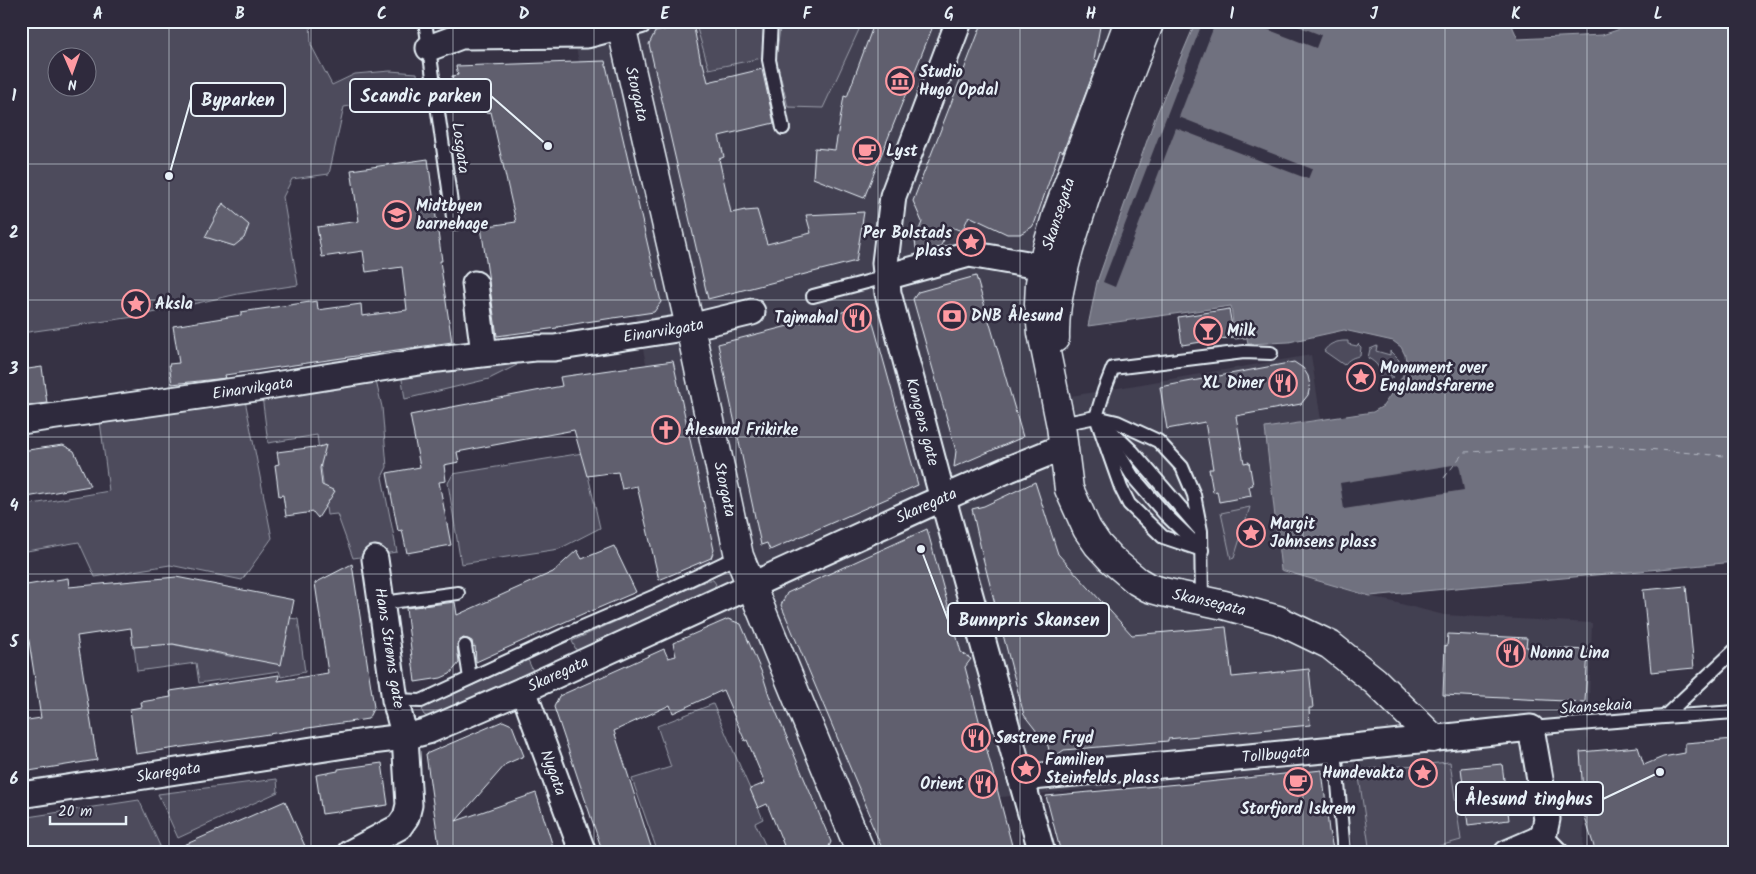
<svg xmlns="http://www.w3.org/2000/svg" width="1756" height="874" viewBox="0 0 1756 874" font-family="Kalam,sans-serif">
	<rect width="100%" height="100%" fill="#363244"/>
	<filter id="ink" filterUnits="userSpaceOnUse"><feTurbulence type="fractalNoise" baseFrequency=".02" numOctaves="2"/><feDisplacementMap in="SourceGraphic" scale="10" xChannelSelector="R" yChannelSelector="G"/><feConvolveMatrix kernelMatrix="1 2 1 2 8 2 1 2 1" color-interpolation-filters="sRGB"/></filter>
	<g filter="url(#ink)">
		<polygon fill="#433f51" points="570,21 1141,21 1045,290 1071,396 1311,355 1321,420 1265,429 1281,570 1370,596 1444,615 1592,623 1583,849 1569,853 1355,853 1336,768 793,815 690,561"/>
		<g fill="#4d4b5c" stroke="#9a9eaa" fill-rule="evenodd">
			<path d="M21,21H310L311,45L332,85L355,74L390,71L417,73L419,95L344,107L329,174L292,179L283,197L298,285L238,294L134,317L21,333ZM58,58H88V88H58Z"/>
			<polygon points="712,21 764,21 762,58 709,69 696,25"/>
			<polygon points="781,21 863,21 823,108 788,107 776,58"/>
			<path d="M1343,341H1348V344L1357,346L1358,344L1361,347L1360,356C1353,357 1349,359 1344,365L1324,351C1329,344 1334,342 1343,341Z"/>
			<path d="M1377,346L1376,351L1390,355V351L1399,360V366L1395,365L1390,375L1394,377L1390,379L1380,378C1381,368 1377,363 1368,358L1370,349Z"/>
			<polygon points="500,360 517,365 489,379 405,399 401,373"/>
			<polygon points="376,381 382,407 387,467 382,477 397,552 353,558 337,514 327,515 317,435 268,443 262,396"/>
			<polygon points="245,400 272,538 242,580 170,565 95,577 79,542 21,552 21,506 109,491 100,421"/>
			<polygon points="583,453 600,528 559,549 461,564 448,483 453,474"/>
			<polygon points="1250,507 1234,558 1231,559 1221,513"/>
			<polygon points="708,580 713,580 716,584 713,589 577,652 572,641"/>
			<polygon points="289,618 298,619 305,672 281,677 279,671 199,683 196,663 137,671 134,646 167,643 233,657 238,638"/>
			<polygon points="528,660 533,671 428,717 424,715 422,711 423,708"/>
			<polygon points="713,704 763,819 755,823 769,853 658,853 632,779 671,767 657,726"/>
			<polygon points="1450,762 1461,840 1414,853 1370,853 1358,770"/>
			<polygon points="277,779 278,792 178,838 158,794"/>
			<polygon points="139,800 160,846 147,853 21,853 21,818"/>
		</g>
		<polygon fill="#70717f" stroke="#a0a4af" points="1196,21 1510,21 1518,39 1602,35 1645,21 1735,21 1735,562 1370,596 1281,570 1265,428 1373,412 1383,406 1401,379 1407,367 1405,355 1401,347 1393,341 1344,330 1289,342 1248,344 1247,338 1235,339 1231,306 1088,326 1097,282 1155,118"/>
		<g fill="#363244">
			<polygon points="1203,21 1216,21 1179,117 1312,169 1308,179 1176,128 1115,287 1103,282"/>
			<polygon points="1246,21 1285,21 1321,35 1316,48"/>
			<polygon points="1459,464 1464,490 1344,509 1340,483"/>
		</g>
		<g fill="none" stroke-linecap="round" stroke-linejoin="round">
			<polyline stroke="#b2b7c2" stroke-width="1" stroke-dasharray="6 5" stroke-linecap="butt" points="1444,478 1464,452 1615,446 1735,457"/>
		</g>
		<g fill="#605e6e" stroke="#e8f1f8">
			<polygon points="875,21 935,21 864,198 813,178 815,148 835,150 844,96 847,97"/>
			<polygon points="983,21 1101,21 1094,60 1098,61 1063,152 1060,150 1035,222 1032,227 1020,234 1007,234 969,216 962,231 951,227 940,247 920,253 916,248 915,240 922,222 913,201"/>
			<polygon points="693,23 701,63 703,63 708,82 762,69 774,123 719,136 724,157 719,159 731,213 745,210 745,211 757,210 767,244 811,233 806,215 864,212 856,261 708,299 649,44 655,32"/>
			<polygon points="605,61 661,302 654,312 586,322 557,327 557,328 497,336 481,227 516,222 491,112 486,113 482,99 462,103 461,97 456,98 452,76 458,75 456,66"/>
			<polygon points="428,159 442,261 440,261 452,342 225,375 226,378 172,384 169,364 179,363 173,326 241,315 241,312 317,301 318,310 361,304 362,316 407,310 402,267 366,272 363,251 322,257 317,227 359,221 351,170"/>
			<polygon points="223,203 249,225 244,238 234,246 205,237"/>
			<polygon points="976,276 1023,437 954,467 956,451 913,299 918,292"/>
			<polygon points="864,307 870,312 918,485 770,550 767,543 761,545 718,344 858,308"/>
			<polygon points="1229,309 1234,337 1182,345 1178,317"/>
			<polygon points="673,361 714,550 711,558 659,580 637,486 622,489 618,472 587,476 574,430 457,452 459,462 444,465 446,481 439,482 451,545 407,553 402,530 398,531 387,473 420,467 410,415 562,386 560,377"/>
			<polygon points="1294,362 1303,368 1308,376 1310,386 1308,395 1301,404 1236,416 1244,463 1249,462 1253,485 1249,486 1251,496 1219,502 1217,491 1213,492 1209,469 1213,469 1205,422 1167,429 1160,387"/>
			<polygon points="42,367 47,403 21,406 21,370"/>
			<polygon points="63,445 74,451 90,486 21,498 21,451"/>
			<polygon points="326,445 320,468 322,485 335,491 318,518 313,512 286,516 283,495 279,496 277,480 275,465 279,464 277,452 315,447 315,448"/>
			<polygon points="1035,482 1058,554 1132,635 1226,627 1232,677 1309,669 1313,708 1309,708 1310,725 1168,739 1168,741 1064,750 1051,759 1048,746 1024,715 983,558 972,509 984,506"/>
			<polygon points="927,529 961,652 971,659 965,667 1014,853 884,853 869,818 871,817 781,605 787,593"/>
			<polygon points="614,546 636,592 589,612 589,611 476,662 475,646 473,647 472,641 468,639 463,638 457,644 459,663 450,674 441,678 415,682 406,608 455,602 457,615 553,572 577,550 582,559"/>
			<polygon points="352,564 374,707 368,719 136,754 130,709 142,707 141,702 171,697 170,691 279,675 278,681 328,673 315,583"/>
			<polygon points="176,577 294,600 281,665 173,644 133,647 131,628 77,636 97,760 29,771 21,721 41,718 28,635 21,636 21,586 68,578 69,587"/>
			<polygon points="1686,586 1694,668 1651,672 1643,590"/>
			<polygon points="728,619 741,624 762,673 769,695 831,842 826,853 787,853 767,804 758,808 750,789 765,783 747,740 745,741 723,690 673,713 670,705 614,731 653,853 603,853 554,707 559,696 664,649 668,658 676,656 673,643"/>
			<polygon points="1448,634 1527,638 1526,647 1588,650 1585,702 1443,695 1445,645 1447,646"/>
			<polygon points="503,721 512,725 524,756 506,764 456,821 536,793 555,853 440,853 426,754"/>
			<polygon points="1735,739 1735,853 1596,853 1585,818 1580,752 1638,747 1644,765 1663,757 1685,753 1685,743"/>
			<polygon points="382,763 388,805 322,814 316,775 338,771 338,769"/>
			<polygon points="1502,764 1509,820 1468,825 1461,768"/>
			<polygon points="1322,770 1329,831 1334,853 1061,853 1046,796 1178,784 1179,785"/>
			<polygon points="285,801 308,853 166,853"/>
		</g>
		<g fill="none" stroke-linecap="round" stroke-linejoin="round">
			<defs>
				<g id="lane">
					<polyline points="425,21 454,224"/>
					<polyline points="771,21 769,60 783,128"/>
					<polyline points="813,296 886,277"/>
					<polyline points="1096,417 1104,391 1113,368 1244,352 1271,353"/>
					<polyline points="1096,417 1121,488 1129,504 1163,537 1202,550"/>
					<polyline points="1061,426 1071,422 1096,417 1117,422 1158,441 1182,467 1194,495 1201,531 1202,601"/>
					<polyline points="1109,429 1132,451 1199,529"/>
					<polyline points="1108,436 1133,477 1165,514 1199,547"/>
					<polyline points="383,603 458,593"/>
					<polyline points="465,646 470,678"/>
					<polyline points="395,700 421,701 566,634 655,596 739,556"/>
					<polyline points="1664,717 1735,712"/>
					<polyline points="1531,728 1664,717 1735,650"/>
					<polyline points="1335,749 1344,853"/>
					<polyline points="1544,833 1564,853"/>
				</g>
				<g id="street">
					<path id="s1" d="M959,21L893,196L885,263L888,293L943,499L1042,853"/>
					<polyline points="429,48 461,36 587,35 640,21"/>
					<polyline points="886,277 969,254 1062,270"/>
					<polyline points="475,284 484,353"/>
					<path id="s2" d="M21,421L256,388L438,359L535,348H554L690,327L752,312"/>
					<path id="s3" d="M523,690L583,853"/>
					<path id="s4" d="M1021,778L1335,749L1531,728L1547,819L1544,833L1537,840L1507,853"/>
					<path id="s5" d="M21,795L371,741L405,737L428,731L523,690L925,506L1009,469L1063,447"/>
					<polyline points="350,853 399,827 406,817 409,805 405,737 395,700 375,559"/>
				</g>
				<g id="secondary">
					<path id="s6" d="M620,21L690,327L739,556L861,853"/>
					<path id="s7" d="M1129,21L1057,214L1046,251L1040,283L1039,304L1042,333L1061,426L1069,489L1087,529L1098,545L1111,559L1137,581L1149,588L1163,592L1224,605L1278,620L1330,645L1375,681L1433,738"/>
					<path d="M1055,338C1054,297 1068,250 1081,211C1101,147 1125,84 1150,21"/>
				</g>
			</defs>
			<use href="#lane" stroke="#e8f1f8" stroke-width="16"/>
			<use href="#street" stroke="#e8f1f8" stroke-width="29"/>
			<use href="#secondary" stroke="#e8f1f8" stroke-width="31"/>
			<use href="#lane" stroke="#2f2a3d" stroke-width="12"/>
			<use href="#street" stroke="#2f2a3d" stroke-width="25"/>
			<use href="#secondary" stroke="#2f2a3d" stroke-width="28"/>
		</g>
	</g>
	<path fill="none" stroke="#e8f1f8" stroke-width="1" stroke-opacity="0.55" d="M169,21V853M311,21V853M453,21V853M594,21V853M736,21V853M878,21V853M1020,21V853M1162,21V853M1303,21V853M1445,21V853M1587,21V853M21,164H1735M21,300H1735M21,437H1735M21,574H1735M21,710H1735"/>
	<defs>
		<symbol id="museum-ring" viewBox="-11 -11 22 22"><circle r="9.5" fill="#2f2a3d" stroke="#ff9aa2" stroke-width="1.5"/><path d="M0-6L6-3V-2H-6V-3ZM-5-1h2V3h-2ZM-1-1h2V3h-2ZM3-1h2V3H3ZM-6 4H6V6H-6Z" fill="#ff9aa2"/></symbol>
		<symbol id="cafe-ring" viewBox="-11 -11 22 22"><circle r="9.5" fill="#2f2a3d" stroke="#ff9aa2" stroke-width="1.5"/><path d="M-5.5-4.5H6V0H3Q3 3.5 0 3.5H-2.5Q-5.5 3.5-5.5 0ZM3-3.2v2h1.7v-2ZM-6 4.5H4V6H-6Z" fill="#ff9aa2"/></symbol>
		<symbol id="school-ring" viewBox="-11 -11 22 22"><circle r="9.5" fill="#2f2a3d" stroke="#ff9aa2" stroke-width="1.5"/><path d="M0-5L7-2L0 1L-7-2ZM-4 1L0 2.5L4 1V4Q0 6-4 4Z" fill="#ff9aa2"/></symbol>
		<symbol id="sight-ring" viewBox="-11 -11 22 22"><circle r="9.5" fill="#2f2a3d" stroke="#ff9aa2" stroke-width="1.5"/><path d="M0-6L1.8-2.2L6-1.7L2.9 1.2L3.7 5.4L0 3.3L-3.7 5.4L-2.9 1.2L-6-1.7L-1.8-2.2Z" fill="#ff9aa2"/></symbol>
		<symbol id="bank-ring" viewBox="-11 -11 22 22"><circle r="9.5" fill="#2f2a3d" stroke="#ff9aa2" stroke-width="1.5"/><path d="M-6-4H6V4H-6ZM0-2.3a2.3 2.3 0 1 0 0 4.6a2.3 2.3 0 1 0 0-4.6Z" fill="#ff9aa2"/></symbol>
		<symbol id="restaurant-ring" viewBox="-11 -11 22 22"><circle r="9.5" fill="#2f2a3d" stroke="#ff9aa2" stroke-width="1.5"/><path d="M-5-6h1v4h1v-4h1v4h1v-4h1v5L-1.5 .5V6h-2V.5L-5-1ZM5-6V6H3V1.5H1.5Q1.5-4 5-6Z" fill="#ff9aa2"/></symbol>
		<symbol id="bar-ring" viewBox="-11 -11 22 22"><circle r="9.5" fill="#2f2a3d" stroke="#ff9aa2" stroke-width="1.5"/><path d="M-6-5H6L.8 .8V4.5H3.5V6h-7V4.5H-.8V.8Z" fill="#ff9aa2"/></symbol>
		<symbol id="church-ring" viewBox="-11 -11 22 22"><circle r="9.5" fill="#2f2a3d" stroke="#ff9aa2" stroke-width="1.5"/><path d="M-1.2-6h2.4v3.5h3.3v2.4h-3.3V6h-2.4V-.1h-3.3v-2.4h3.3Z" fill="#ff9aa2"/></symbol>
	</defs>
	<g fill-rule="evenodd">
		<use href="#museum-ring" x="884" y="65" width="32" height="32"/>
		<use href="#cafe-ring" x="851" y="135" width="32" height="32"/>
		<use href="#school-ring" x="381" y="199" width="32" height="32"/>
		<use href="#sight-ring" x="955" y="226" width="32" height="32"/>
		<use href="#sight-ring" x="120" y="288" width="32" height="32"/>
		<use href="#bank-ring" x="936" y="300" width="32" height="32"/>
		<use href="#restaurant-ring" x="841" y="302" width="32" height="32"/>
		<use href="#bar-ring" x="1192" y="315" width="32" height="32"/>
		<use href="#sight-ring" x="1345" y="361" width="32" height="32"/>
		<use href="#restaurant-ring" x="1267" y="367" width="32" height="32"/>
		<use href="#church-ring" x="650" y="414" width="32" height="32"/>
		<use href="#sight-ring" x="1235" y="517" width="32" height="32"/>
		<use href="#restaurant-ring" x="1495" y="637" width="32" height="32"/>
		<use href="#restaurant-ring" x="960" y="722" width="32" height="32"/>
		<use href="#sight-ring" x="1010" y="753" width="32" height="32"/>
		<use href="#sight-ring" x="1407" y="757" width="32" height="32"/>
		<use href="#cafe-ring" x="1282" y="766" width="32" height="32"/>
		<use href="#restaurant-ring" x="967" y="768" width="32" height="32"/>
	</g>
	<g text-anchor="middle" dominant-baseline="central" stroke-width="5" stroke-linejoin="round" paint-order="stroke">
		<g font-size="16" font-weight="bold" fill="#e8f1f8" stroke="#2f2a3d" text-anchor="start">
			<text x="919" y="72">Studio<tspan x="919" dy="18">Hugo Opdal</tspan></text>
			<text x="886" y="151">Lyst</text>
			<text x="416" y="206">Midtbyen<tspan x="416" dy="18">barnehage</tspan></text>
			<text x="952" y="233" text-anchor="end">Per Bolstads<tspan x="952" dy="18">plass</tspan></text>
			<text x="155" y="304">Aksla</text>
			<text x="971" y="316">DNB Ålesund</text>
			<text x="838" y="318" text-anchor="end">Tajmahal</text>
			<text x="1227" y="331">Milk</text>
			<text x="1380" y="368">Monument over<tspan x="1380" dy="18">Englandsfarerne</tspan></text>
			<text x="1264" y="383" text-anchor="end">XL Diner</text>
			<text x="685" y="430">Ålesund Frikirke</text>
			<text x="1270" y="524">Margit<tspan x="1270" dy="18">Johnsens plass</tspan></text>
			<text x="1530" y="653">Nonna Lina</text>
			<text x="995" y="738">Søstrene Fryd</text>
			<text x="1045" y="760">Familien<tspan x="1045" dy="18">Steinfelds plass</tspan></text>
			<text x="1404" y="773" text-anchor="end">Hundevakta</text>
			<text x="964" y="784" text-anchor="end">Orient</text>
			<text x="1298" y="809" text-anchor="middle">Storfjord Iskrem</text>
		</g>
		<g font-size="16" fill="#e8f1f8" stroke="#2f2a3d">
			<text stroke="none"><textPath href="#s6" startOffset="75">Storgata</textPath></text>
			<text transform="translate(460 148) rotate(82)">Losgata</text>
			<text transform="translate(1059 214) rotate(-72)">Skansegata</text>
			<text stroke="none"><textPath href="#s2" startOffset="649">Einarvikgata</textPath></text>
			<text stroke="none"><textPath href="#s2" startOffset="234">Einarvikgata</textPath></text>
			<text stroke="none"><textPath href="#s1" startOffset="418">Kongens gate</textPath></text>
			<text stroke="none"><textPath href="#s6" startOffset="480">Storgata</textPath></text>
			<text stroke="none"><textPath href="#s5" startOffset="959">Skaregata</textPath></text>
			<text stroke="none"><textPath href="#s7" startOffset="678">Skansegata</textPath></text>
			<text transform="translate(389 648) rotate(81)">Hans Strøms gate</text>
			<text stroke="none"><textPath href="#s5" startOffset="554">Skaregata</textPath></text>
			<text transform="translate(1596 707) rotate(-4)">Skansekaia</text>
			<text stroke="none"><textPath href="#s4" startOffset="256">Tollbugata</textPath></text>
			<text stroke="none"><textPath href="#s3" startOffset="88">Nygata</textPath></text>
			<text stroke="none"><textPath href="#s5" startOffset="149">Skaregata</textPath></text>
		</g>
	</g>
	<path fill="none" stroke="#e8f1f8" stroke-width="2" d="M548 146L491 96M169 176L191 99M921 549L948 620M1660 772L1603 799"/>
	<g fill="#e8f1f8" stroke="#2f2a3d" stroke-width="2">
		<circle cx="548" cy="146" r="5"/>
		<circle cx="169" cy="176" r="5"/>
		<circle cx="921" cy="549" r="5"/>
		<circle cx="1660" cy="772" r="5"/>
	</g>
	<g fill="#2f2a3d" stroke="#e8f1f8" stroke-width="2">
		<rect x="350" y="79" width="141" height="33" rx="5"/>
		<rect x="191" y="83" width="94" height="33" rx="5"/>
		<rect x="948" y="603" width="161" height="33" rx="5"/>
		<rect x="1456" y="782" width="147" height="33" rx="5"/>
	</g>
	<g font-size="18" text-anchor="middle" font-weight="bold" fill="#e8f1f8">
		<text x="421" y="102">Scandic parken</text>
		<text x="238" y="106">Byparken</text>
		<text x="1029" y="626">Bunnpris Skansen</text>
		<text x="1529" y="805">Ålesund tinghus</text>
	</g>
	<rect width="1756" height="874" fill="none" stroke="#2f2a3d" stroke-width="55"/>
	<g transform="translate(72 72) rotate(178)"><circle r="24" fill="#2f2a3d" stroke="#797a88"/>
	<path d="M0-4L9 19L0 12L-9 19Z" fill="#ff9aa2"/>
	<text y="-8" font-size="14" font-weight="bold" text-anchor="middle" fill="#e8f1f8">N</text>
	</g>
	<path d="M50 816v8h76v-8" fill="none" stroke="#e8f1f8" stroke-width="2.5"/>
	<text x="58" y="816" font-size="15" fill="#e8f1f8" stroke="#2f2a3d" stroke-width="4" paint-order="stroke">20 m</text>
	<rect x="28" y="28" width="1700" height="818" fill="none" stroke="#e8f1f8" stroke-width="2"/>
	<g font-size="16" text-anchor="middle" font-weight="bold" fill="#e8f1f8">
		<text x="98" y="19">A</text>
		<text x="240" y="19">B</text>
		<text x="382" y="19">C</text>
		<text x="524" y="19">D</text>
		<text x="665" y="19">E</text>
		<text x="807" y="19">F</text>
		<text x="949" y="19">G</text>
		<text x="1091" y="19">H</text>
		<text x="1232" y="19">I</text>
		<text x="1374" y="19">J</text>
		<text x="1516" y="19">K</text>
		<text x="1658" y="19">L</text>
		<text x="14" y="101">1</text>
		<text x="14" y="238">2</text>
		<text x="14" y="374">3</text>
		<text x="14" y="511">4</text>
		<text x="14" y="647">5</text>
		<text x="14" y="784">6</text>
	</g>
</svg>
